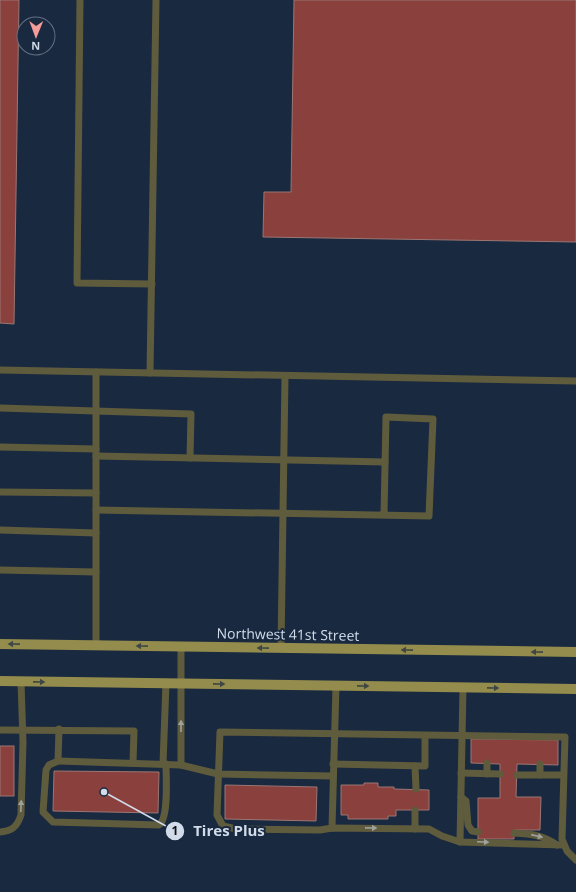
<svg xmlns="http://www.w3.org/2000/svg" width="576" height="892" viewBox="0 0 576 892" font-family="'Open Sans',sans-serif">
	<rect width="100%" height="100%" fill="#19293f"/>
	<g fill="#8a413e" stroke="#9b7673">
		<polygon points="0,0 19,0 14,324 0,323"/>
		<polygon points="294,0 576,0 576,242 263,237 264,192 291,192"/>
		<polygon points="471,739 558,740 558,765 517,764 516,797 541,797 540,830 514,830 514,839 478,839 478,798 500,798 500,764 471,763"/>
		<rect x="0" y="746" width="14" height="50"/>
		<polygon points="54,771 159,772 158,813 53,811"/>
		<polygon points="364,783 378,783 378,787 394,787 394,789 429,790 429,810 396,810 396,816 388,816 388,819 348,819 348,815 341,815 341,785 364,785"/>
		<polygon points="225,785 317,787 316,821 225,819"/>
	</g>
	<g fill="none" stroke-linecap="round" stroke-linejoin="round">
		<g stroke="#5f5b3d" stroke-width="7">
			<polyline points="80,0 77,283 152,284"/>
			<polyline points="0,370 576,381"/>
			<polyline points="150,373 156,0"/>
			<polyline points="0,408 191,414 190,458"/>
			<polyline points="0,447 96,449"/>
			<polyline points="96,456 385,462"/>
			<polyline points="0,492 96,493"/>
			<polyline points="96,510 429,516 433,419 386,417 384,515"/>
			<polyline points="0,530 96,533"/>
			<polyline points="0,570 96,572"/>
			<polyline points="96,645 96,372"/>
			<polyline points="281,648 285,376"/>
			<polyline points="463,688 460,842 563,845"/>
			<path d="M59,729L58,761L49,765L46,770L43,812L53,822L159,825C169,818 166,777 166,764"/>
			<polyline points="0,730 134,731 133,763"/>
			<polyline points="58,761 181,765 218,774 333,776"/>
			<polyline points="163,764 166,683"/>
			<polyline points="333,764 425,766 425,736"/>
			<polyline points="181,765 181,647"/>
			<polyline points="415,766 416,789"/>
			<polyline points="461,773 500,774"/>
			<polyline points="487,774 487,763"/>
			<polyline points="517,775 563,775"/>
			<polyline points="540,775 540,764"/>
			<polyline points="461,797 466,801 468,825 472,831 478,832"/>
			<polyline points="332,828 336,686"/>
			<polyline points="415,829 415,810"/>
			<path d="M0,832C12,831 17,827 21,815L23,742L21,682"/>
			<path d="M514,833C531,834 543,835 557,845"/>
			<polyline points="460,842 442,836 429,829 332,828 320,830 236,829 223,826 217,815 220,732 565,737 562,839 567,851 576,860"/>
		</g>
		<g stroke="#948c4c" stroke-width="10">
			<polyline points="0,644 576,652"/>
			<polyline points="0,681 576,689"/>
		</g>
	</g>
	<defs><path id="oneway-solid" d="M-6-.8H1V-3.2L6.5 0L1 3.2V.8H-6Z"/></defs>
	<g fill="#3e4743">
		<use href="#oneway-solid" transform="translate(14 644) rotate(-179)"/>
		<use href="#oneway-solid" transform="translate(142 646) rotate(-179)"/>
		<use href="#oneway-solid" transform="translate(263 648) rotate(-179)"/>
		<use href="#oneway-solid" transform="translate(407 650) rotate(-179)"/>
		<use href="#oneway-solid" transform="translate(537 652) rotate(-179)"/>
		<use href="#oneway-solid" transform="translate(39 682) rotate(1)"/>
		<use href="#oneway-solid" transform="translate(219 684) rotate(1)"/>
		<use href="#oneway-solid" transform="translate(363 686) rotate(1)"/>
		<use href="#oneway-solid" transform="translate(493 688) rotate(1)"/>
	</g>
	<g fill="#9ea19c">
		<use href="#oneway-solid" transform="translate(181 726) rotate(-90)"/>
		<use href="#oneway-solid" transform="translate(21 806) rotate(-88)"/>
		<use href="#oneway-solid" transform="translate(371 828) rotate(1)"/>
		<use href="#oneway-solid" transform="translate(537 836) rotate(13)"/>
		<use href="#oneway-solid" transform="translate(483 842) rotate(2)"/>
	</g>
	<g text-anchor="middle" dominant-baseline="central" stroke-width="4" stroke-linejoin="round" paint-order="stroke">
		<g font-size="14" fill="#d1dbea" stroke="#19293f">
			<text transform="translate(288 634) rotate(1)">Northwest 41st Street</text>
		</g>
	</g>
	<path fill="none" stroke="#d1dbea" stroke-width="1.5" d="M104 792L175 831"/>
	<g fill="#d1dbea" stroke="#19293f" stroke-width="1.5">
		<circle cx="104" cy="792" r="4"/>
		<circle cx="175" cy="831" r="10"/>
	</g>
	<g font-size="12" text-anchor="middle" font-weight="bold" fill="#111">
		<text x="175" y="835">1</text>
	</g>
	<g font-size="15" text-anchor="middle" font-weight="bold" fill="#d1dbea" stroke="#19293f" stroke-width="4" stroke-linejoin="round" paint-order="stroke">
		<text x="229" y="836">Tires Plus</text>
	</g>
	<g transform="translate(36 36) rotate(181)"><circle r="19" fill="#19293f" stroke="#637083"/>
	<path d="M0-3L7 15L0 10L-7 15Z" fill="#f59b98"/>
	<text y="-6" font-size="11" font-weight="bold" text-anchor="middle" fill="#d1dbea">N</text>
	</g>
</svg>
